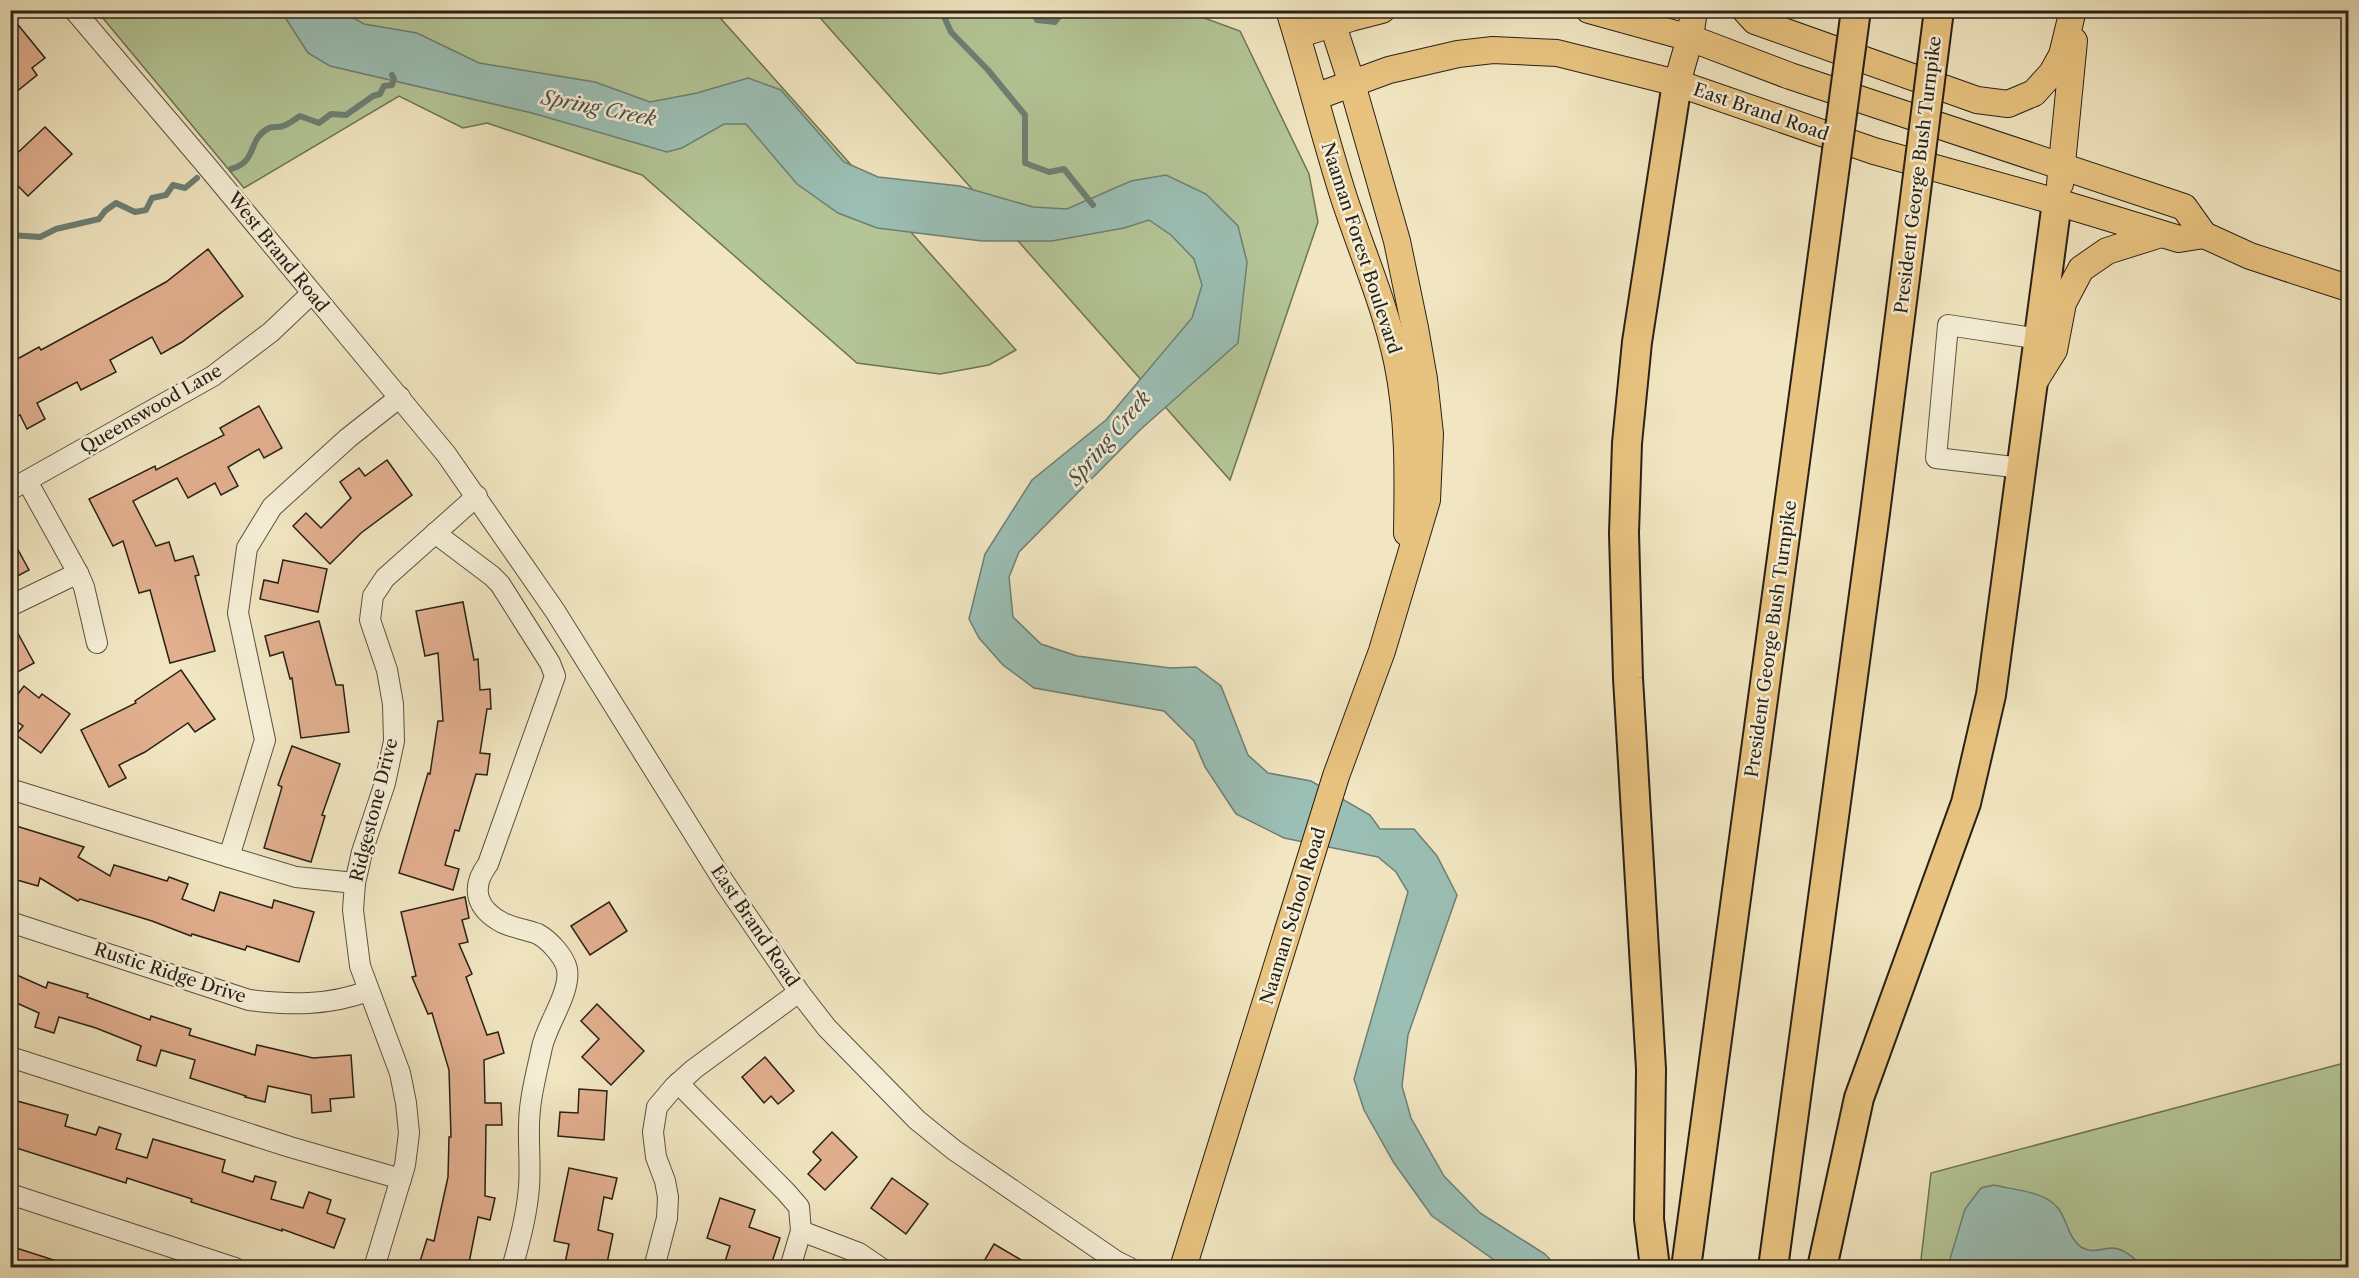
<svg xmlns="http://www.w3.org/2000/svg" width="2359" height="1278" viewBox="0 0 2359 1278" font-family="'Libre Caslon Text',serif">
	<rect width="100%" height="100%" fill="#f1e6c1"/>
	<filter id="stains"><feTurbulence type="fractalNoise" baseFrequency=".00333" numOctaves="4"/><feColorMatrix values="0 0 0 0 .2 0 0 0 0 .09 0 0 0 0 .02 0 0 0 .5 -.17"/></filter>
	<radialGradient id="worn" r=".72"><stop offset=".6" stop-color="#630" stop-opacity="0"/><stop offset="1" stop-color="#630" stop-opacity=".3"/></radialGradient>
	<g fill="#b4c697" stroke="#6e7457" stroke-width="1.5">
		<polygon points="97,11 714,11 1016,350 989,365 940,374 857,363 642,175 487,123 463,128 399,96 244,188"/>
		<polygon points="814,11 1191,11 1193,14 1240,31 1309,174 1318,222 1230,480"/>
		<polygon points="2348,1062 2348,1267 1920,1268 1931,1173"/>
	</g>
	<g fill="#9bbfb5" stroke="#6d8076" stroke-width="1.5">
		<polygon points="281,11 342,11 364,24 417,33 479,63 595,82 650,102 697,93 748,78 781,90 844,162 878,177 960,186 1033,207 1067,209 1131,181 1166,175 1206,194 1238,226 1247,262 1238,343 1141,429 1019,552 1009,577 1013,617 1041,644 1077,656 1170,668 1196,667 1221,686 1248,755 1268,773 1311,781 1370,815 1380,829 1414,829 1437,856 1457,895 1408,1035 1402,1086 1411,1118 1444,1176 1480,1213 1545,1254 1557,1267 1504,1267 1432,1216 1394,1163 1364,1110 1354,1079 1408,892 1396,872 1378,857 1284,838 1236,814 1205,767 1194,741 1164,711 1034,688 1003,665 979,638 969,619 985,554 1032,480 1106,420 1192,318 1202,285 1194,259 1171,235 1149,220 1124,228 1052,241 982,241 877,228 838,213 797,184 746,124 724,124 682,148 667,152 532,113 330,66 308,53"/>
		<path d="M1994,1185C2014,1190 2044,1191 2058,1208C2067,1219 2068,1238 2081,1247C2092,1254 2102,1248 2113,1248C2125,1249 2135,1259 2143,1267H1950V1259L1965,1209L1981,1188Z"/>
	</g>
	<g fill="none" stroke-linecap="round" stroke-linejoin="round">
		<g stroke="#6d8076" stroke-width="6">
			<polyline points="941,10 951,32 988,70 1025,115 1025,163 1049,172 1064,169 1093,205"/>
			<polyline points="1005,10 1007,14 1015,10"/>
			<polyline points="1032,10 1037,20 1055,22 1064,10"/>
			<path d="M231,169C258,162 247,139 269,128C273,126 279,128 283,126C289,124 295,119 300,116L319,123L331,114L346,115L373,96L380,94L384,86L392,85L394,79L392,75"/>
			<polyline points="10,235 40,237 56,229 99,219 105,211 116,203 135,212 146,210 152,198 166,195 173,185 185,188 197,178"/>
		</g>
	</g>
	<g fill="#e2af8f" stroke="#282117" stroke-width="1.5">
		<polygon points="10,15 45,58 32,68 37,75 10,97"/>
		<polygon points="45,127 72,154 28,196 10,178 10,160"/>
		<polygon points="208,249 243,296 182,342 161,354 152,337 110,360 116,372 81,390 77,382 37,403 45,419 27,429 20,415 10,419 10,363 39,347 41,350 166,282"/>
		<polygon points="259,406 282,448 264,458 259,449 228,467 238,486 221,495 215,483 188,498 177,478 133,501 156,546 169,542 175,561 193,556 199,575 195,576 215,651 170,663 150,590 139,593 123,541 113,546 89,499 155,466 156,470 224,435 220,428"/>
		<polygon points="387,460 412,495 361,533 330,564 293,526 306,513 321,528 351,498 340,482 359,468 365,476"/>
		<polygon points="10,535 29,570 10,580"/>
		<polygon points="283,560 327,569 318,612 260,599 264,580 278,583"/>
		<polygon points="463,602 474,660 478,659 480,690 490,689 491,709 487,709 480,753 490,754 487,775 476,774 459,831 455,830 445,865 459,869 453,890 399,873 428,773 430,774 438,721 443,721 438,653 425,656 416,611"/>
		<polygon points="10,619 34,663 10,676"/>
		<polygon points="319,621 336,685 343,685 349,732 301,738 292,678 290,679 283,652 270,656 265,636"/>
		<polygon points="181,670 215,719 195,732 188,723 145,752 119,765 126,778 109,787 81,730 136,703 135,701"/>
		<polygon points="24,686 39,698 42,694 70,714 41,753 16,735 23,726 10,717 10,704"/>
		<polygon points="292,746 340,764 322,815 325,816 311,862 264,848 282,787 278,785"/>
		<polygon points="13,825 84,847 78,857 110,876 114,865 167,881 169,877 188,884 182,899 214,911 220,892 272,908 274,900 314,912 299,962 247,946 245,950 192,934 191,936 152,921 80,899 78,901 40,878 38,886 10,878 10,834"/>
		<polygon points="465,897 469,918 462,920 468,942 459,944 472,974 466,977 487,1035 498,1032 504,1053 484,1060 485,1103 501,1103 502,1125 486,1125 485,1196 495,1198 490,1220 478,1217 468,1268 418,1268 427,1239 434,1241 448,1177 449,1137 451,1137 449,1070 432,1013 428,1014 412,977 416,976 401,912"/>
		<polygon points="609,902 627,931 590,955 571,926"/>
		<polygon points="10,972 46,988 48,982 88,994 87,997 150,1020 151,1016 191,1029 189,1035 255,1055 257,1045 313,1058 351,1055 354,1097 330,1099 331,1111 312,1113 311,1095 268,1086 265,1102 245,1097 246,1096 190,1078 195,1060 161,1050 156,1066 137,1060 141,1046 96,1028 59,1017 54,1033 35,1027 39,1013 10,1000"/>
		<polygon points="597,1004 644,1051 611,1085 582,1057 599,1039 581,1021"/>
		<polygon points="765,1057 794,1091 778,1104 771,1096 764,1103 742,1077"/>
		<polygon points="579,1089 607,1091 604,1140 558,1136 560,1112 578,1113"/>
		<polygon points="10,1099 68,1115 65,1126 96,1135 99,1127 121,1134 116,1149 147,1158 153,1139 225,1160 222,1172 253,1182 255,1176 276,1182 271,1199 303,1208 309,1192 331,1200 327,1213 345,1219 334,1248 282,1229 282,1231 191,1202 192,1199 127,1178 126,1183 10,1146"/>
		<polygon points="832,1132 857,1157 825,1190 808,1174 821,1160 813,1152"/>
		<polygon points="569,1168 617,1178 612,1199 604,1197 598,1230 613,1234 606,1268 564,1268 569,1244 554,1241"/>
		<polygon points="892,1178 928,1204 906,1234 871,1208"/>
		<polygon points="720,1198 755,1210 749,1227 780,1238 770,1268 723,1268 730,1246 707,1238"/>
		<polygon points="994,1244 1035,1268 980,1268"/>
		<polygon points="10,1246 66,1264 65,1268 10,1268"/>
	</g>
	<g fill="none" stroke-linecap="round" stroke-linejoin="round">
		<defs>
			<g id="minor">
				<polyline points="74,10 206,165 446,454 555,611 724,882 799,992 827,1028 917,1120 954,1150 1116,1261 1130,1268"/>
				<polyline points="2022,468 1936,458 1948,325 2040,339"/>
				<polyline points="27,481 78,573 84,587 97,643"/>
				<polyline points="10,490 213,376 271,332 311,294"/>
				<path d="M435,533L492,576L500,584L550,663L555,676L488,864C470,888 476,909 503,923C514,928 527,930 538,934C549,940 564,956 567,969C571,992 547,1024 542,1047C538,1067 532,1088 530,1109C527,1135 531,1161 529,1187C527,1215 520,1241 512,1268"/>
				<polyline points="10,606 78,573"/>
				<polyline points="10,789 229,857 265,740 238,613 247,548 272,507 348,438 400,397"/>
				<polyline points="229,857 296,877 355,883"/>
				<path d="M10,922L249,1000C290,1005 328,1006 368,991"/>
				<polyline points="10,1057 290,1147 401,1179"/>
				<polyline points="678,1083 786,1192 799,1207 801,1231 790,1268"/>
				<polyline points="10,1194 235,1268"/>
				<polyline points="801,1231 859,1253 881,1268"/>
				<polyline points="374,1268 405,1165 409,1133 406,1103 400,1073 360,966 353,910 355,883 362,852 385,783 394,741 393,704 387,670 370,620 373,596 385,578 477,496"/>
				<polyline points="654,1268 667,1218 668,1197 665,1181 656,1157 653,1132 657,1107 674,1087 694,1069 799,992"/>
			</g>
			<g id="major">
				<path d="M1289,10C1309,73 1324,136 1344,198C1362,252 1385,305 1397,361C1409,418 1408,476 1407,533"/>
				<polyline points="1589,10 1690,38 1790,76 2184,207 2204,235 2250,256 2348,288"/>
				<polyline points="1745,10 1755,21 1977,100 2008,104 2034,93 2052,73 2062,55 2073,10"/>
				<polyline points="1297,35 1351,18 1382,10"/>
				<polyline points="1677,83 1690,38 1694,10"/>
				<polyline points="1315,97 1389,70 1458,54 1493,50 1557,53 1677,83 1874,151 2057,202 2179,239 2204,235"/>
				<polyline points="2060,184 2074,41"/>
				<polyline points="2034,382 2054,350 2063,303 2081,269 2107,251 2161,234"/>
				<polyline points="1183,1268 1336,776 1382,651 1427,500 1430,434 1424,379 1415,328 1397,241 1352,84 1328,10"/>
			</g>
			<g id="highway">
				<polyline points="1655,1268 1649,1219 1651,1069 1628,678 1624,533 1627,443 1637,342 1677,83"/>
				<polyline points="1822,1268 1859,1098 1966,803 1991,695 2057,202"/>
			</g>
		</defs>
		<use href="#minor" stroke="#5a5242" stroke-width="22"/>
		<use href="#major" stroke="#282117" stroke-width="28"/>
		<use href="#highway" stroke="#282117" stroke-width="32"/>
		<use href="#minor" stroke="#f6efd7" stroke-width="20"/>
		<use href="#major" stroke="#e8c380" stroke-width="26"/>
		<use href="#highway" stroke="#e8c380" stroke-width="28"/>
		<defs>
			<g id="highway-bridge">
				<polyline points="1686,1268 1856,10"/>
				<polyline points="1773,1268 1875,513 1939,10"/>
			</g>
		</defs>
		<use href="#highway-bridge" stroke="#282117" stroke-width="32" stroke-linecap="butt"/>
		<use href="#highway-bridge" stroke="#e8c380" stroke-width="28"/>
	</g>
	<g text-anchor="middle" dominant-baseline="central" stroke-width="5" stroke-linejoin="round" paint-order="stroke">
		<g font-size="18" fill="#282117" stroke="#f6efd7">
			<text transform="translate(1761 112) rotate(19)">East Brand Road</text>
			<text transform="translate(1918 175) rotate(-83)">President George Bush Turnpike</text>
			<text transform="translate(1361 248) rotate(72)">Naaman Forest Boulevard</text>
			<text transform="translate(278 252) rotate(51)">West Brand Road</text>
			<text transform="translate(151 409) rotate(-30)">Queenswood Lane</text>
			<text transform="translate(1771 639) rotate(-82)">President George Bush Turnpike</text>
			<text transform="translate(374 810) rotate(-76)">Ridgestone Drive</text>
			<text transform="translate(1293 916) rotate(-73)">Naaman School Road</text>
			<text transform="translate(755 926) rotate(56)">East Brand Road</text>
			<text transform="translate(170 973) rotate(18)">Rustic Ridge Drive</text>
		</g>
		<g font-size="20" font-style="italic" fill="#4a5046" stroke="#f6efd7">
			<text transform="translate(599 108) rotate(11)">Spring Creek</text>
			<text transform="translate(1109 438) rotate(-50)">Spring Creek</text>
		</g>
	</g>
	<rect width="2359" height="1278" fill="none" stroke="#f1e6c1" stroke-width="36"/>
	<rect x="12" y="12" width="2335" height="1254" fill="none" stroke="#282117" stroke-width="3"/>
	<rect x="18" y="18" width="2323" height="1242" fill="none" stroke="#282117" stroke-width="1.5"/>
	<rect width="100%" height="100%" filter="url(#stains)"/>
	<rect width="100%" height="100%" fill="url(#worn)"/>
</svg>
